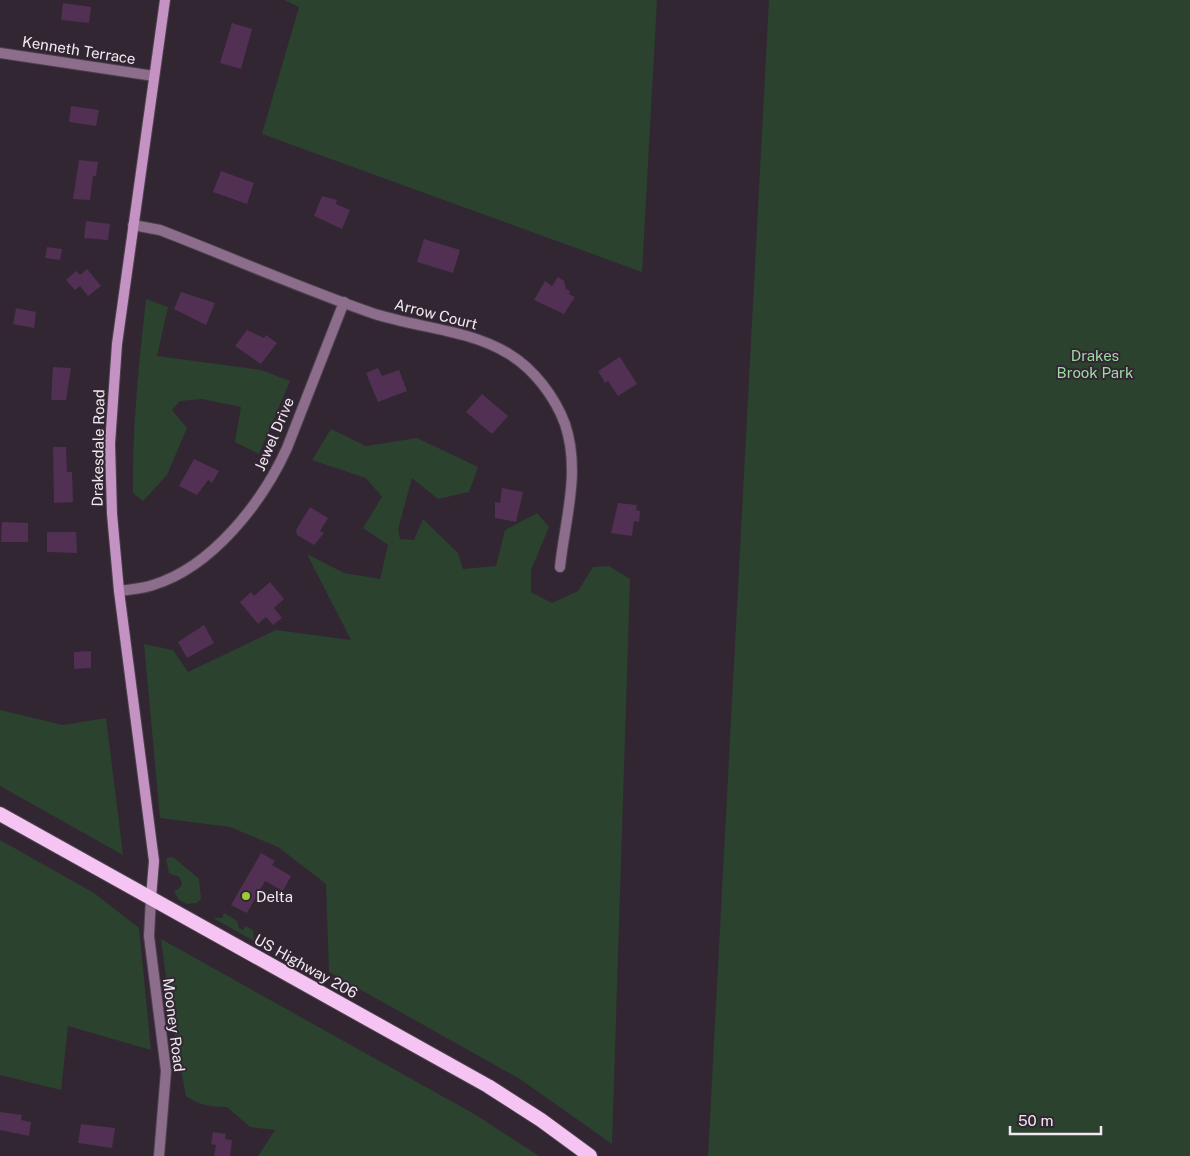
<svg xmlns="http://www.w3.org/2000/svg" width="1190" height="1156" viewBox="0 0 1190 1156" font-family="'Public Sans',sans-serif">
	<rect width="100%" height="100%" fill="#322633"/>
	<g fill="#2b422e">
		<polygon points="284,0 657,0 642,272 262,134 299,7"/>
		<polygon points="769,0 1190,0 1190,1156 708,1156"/>
		<path d="M146,299L168,307L157,356L261,370L290,381L259,454L235,442L241,407L202,399L180,401L172,410L187,428L167,475L143,501L133,493C132,427 139,363 146,299Z"/>
		<polygon points="331,429 366,446 417,438 478,467 469,492 438,499 412,478 398,529 400,539 414,540 423,519 458,553 463,569 496,566 505,530 537,513 549,527 531,570 531,592 552,603 578,591 593,567 609,566 630,579 612,1144 520,1079 329,972 326,884 278,847 230,827 160,818 144,644 173,650 188,672 276,630 351,640 307,554 344,573 380,579 388,545 363,528 382,497 366,478 312,460"/>
		<polygon points="0,710 63,725 106,718 123,855 0,786"/>
		<polygon points="0,840 94,893 139,928 151,1050 68,1026 61,1090 0,1075"/>
		<polygon points="173,857 199,879 201,899 197,903 187,904 179,900 174,891 180,888 182,883 179,877 169,873 166,858"/>
		<polygon points="224,913 237,921 239,928 243,930 246,926 253,930 254,941 213,918 222,918"/>
		<path d="M161,939L476,1115L539,1156H258L275,1130L250,1127L227,1107C211,1107 199,1105 186,1096L172,1021Z"/>
	</g>
	<g fill="#513053">
		<polygon points="63,3 91,7 89,23 61,20"/>
		<polygon points="232,23 252,29 241,69 220,63"/>
		<polygon points="71,106 99,110 96,126 69,122"/>
		<polygon points="79,160 98,162 96,176 93,176 90,200 73,199"/>
		<polygon points="221,171 254,183 247,204 213,192"/>
		<polygon points="322,196 337,200 336,204 350,210 342,229 314,216"/>
		<polygon points="86,221 110,224 108,240 84,238"/>
		<polygon points="424,239 460,250 453,273 417,262"/>
		<polygon points="47,247 62,249 60,260 45,258"/>
		<polygon points="87,269 101,286 88,296 80,286 75,290 66,280 76,271 80,275"/>
		<polygon points="558,277 564,281 566,289 570,291 569,294 575,297 564,314 534,300 545,281 552,286"/>
		<polygon points="181,292 215,303 206,325 174,309"/>
		<polygon points="16,308 36,312 34,328 13,324"/>
		<polygon points="247,330 264,338 266,335 277,343 261,364 235,346"/>
		<polygon points="620,357 637,384 618,396 608,381 605,383 598,371"/>
		<polygon points="53,367 71,368 66,400 51,400"/>
		<polygon points="378,368 382,376 399,370 407,391 378,402 366,373"/>
		<polygon points="482,394 508,416 492,434 466,412"/>
		<polygon points="53,447 66,447 67,472 72,472 73,502 54,503"/>
		<polygon points="194,459 219,471 212,483 208,480 197,495 179,486"/>
		<polygon points="502,488 523,492 516,522 495,518 495,502 500,503"/>
		<polygon points="618,503 637,505 636,510 640,511 639,522 634,521 632,536 611,533"/>
		<polygon points="310,507 328,518 320,531 324,533 314,545 297,535 296,530"/>
		<polygon points="2,522 28,523 28,542 1,542"/>
		<polygon points="47,532 76,532 77,553 47,552"/>
		<polygon points="270,582 284,599 274,608 282,618 273,625 266,617 258,624 240,602 251,592 254,596"/>
		<polygon points="204,625 214,643 187,658 178,642"/>
		<polygon points="91,651 91,668 74,669 74,652"/>
		<polygon points="261,853 275,861 272,865 291,876 283,891 265,881 247,913 231,905"/>
		<polygon points="0,1112 22,1115 21,1120 31,1122 29,1136 0,1130"/>
		<polygon points="81,1124 115,1128 112,1148 78,1143"/>
		<polygon points="213,1132 226,1134 225,1139 232,1140 230,1156 214,1156 216,1145 211,1144"/>
	</g>
	<g fill="none" stroke-linecap="round" stroke-linejoin="round">
		<defs>
			<g id="minor">
				<polyline points="0,53 154,76"/>
				<path d="M133,225L160,230C230,257 300,288 372,313C417,328 468,329 509,354C534,369 555,397 565,424C581,472 565,519 560,567"/>
				<path d="M119,591C130,589 142,589 153,585C212,567 262,503 287,448L344,302"/>
			</g>
			<polyline id="tertiary" points="151,898 149,936 166,1071 159,1156"/>
			<polyline id="secondary" points="151,898 154,861 119,591 112,514 110,444 117,344 165,0"/>
			<polyline id="trunk" points="0,814 488,1086 541,1120 590,1156"/>
		</defs>
		<use href="#minor" stroke="#4d414e" stroke-width="12"/>
		<use href="#tertiary" stroke="#4d414e" stroke-width="12"/>
		<use href="#secondary" stroke="#4d414e" stroke-width="12"/>
		<use href="#trunk" stroke="#4d414e" stroke-width="16"/>
		<use href="#minor" stroke="#8c6d8b" stroke-width="10"/>
		<use href="#tertiary" stroke="#8c6d8b" stroke-width="10"/>
		<use href="#secondary" stroke="#c492c3" stroke-width="10"/>
		<use href="#trunk" stroke="#f5c4f3" stroke-width="14"/>
	</g>
	<circle fill="#9cca31" stroke="#322633" stroke-width="2" cx="246" cy="896" r="5"/>
	<g text-anchor="middle" dominant-baseline="central" stroke-width="4" stroke-linejoin="round" paint-order="stroke">
		<g font-size="15" fill="#f1e9f2" stroke="#322633">
			<text transform="translate(79 50) rotate(9)">Kenneth Terrace</text>
			<text transform="translate(436 314) rotate(14)">Arrow Court</text>
			<text transform="translate(274 434) rotate(-67)">Jewel Drive</text>
			<text transform="translate(98 448) rotate(-89)">Drakesdale Road</text>
			<text transform="translate(306 966) rotate(29)">US Highway 206</text>
			<text transform="translate(174 1025) rotate(83)">Mooney Road</text>
		</g>
		<g font-size="15" fill="#9bdaa1" stroke="#322633">
			<text x="1095" y="355">Drakes<tspan x="1095" dy="17">Brook Park</tspan></text>
		</g>
		<g font-size="15" fill="#f1e9f2" stroke="#322633" text-anchor="start">
			<text x="256" y="896">Delta</text>
		</g>
	</g>
	<path d="M1010 1126v8h91v-8" fill="none" stroke="#f1e9f2" stroke-width="2.5"/>
	<text x="1018" y="1126" font-size="15" fill="#f1e9f2" stroke="#322633" stroke-width="4" paint-order="stroke">50 m</text>
</svg>
